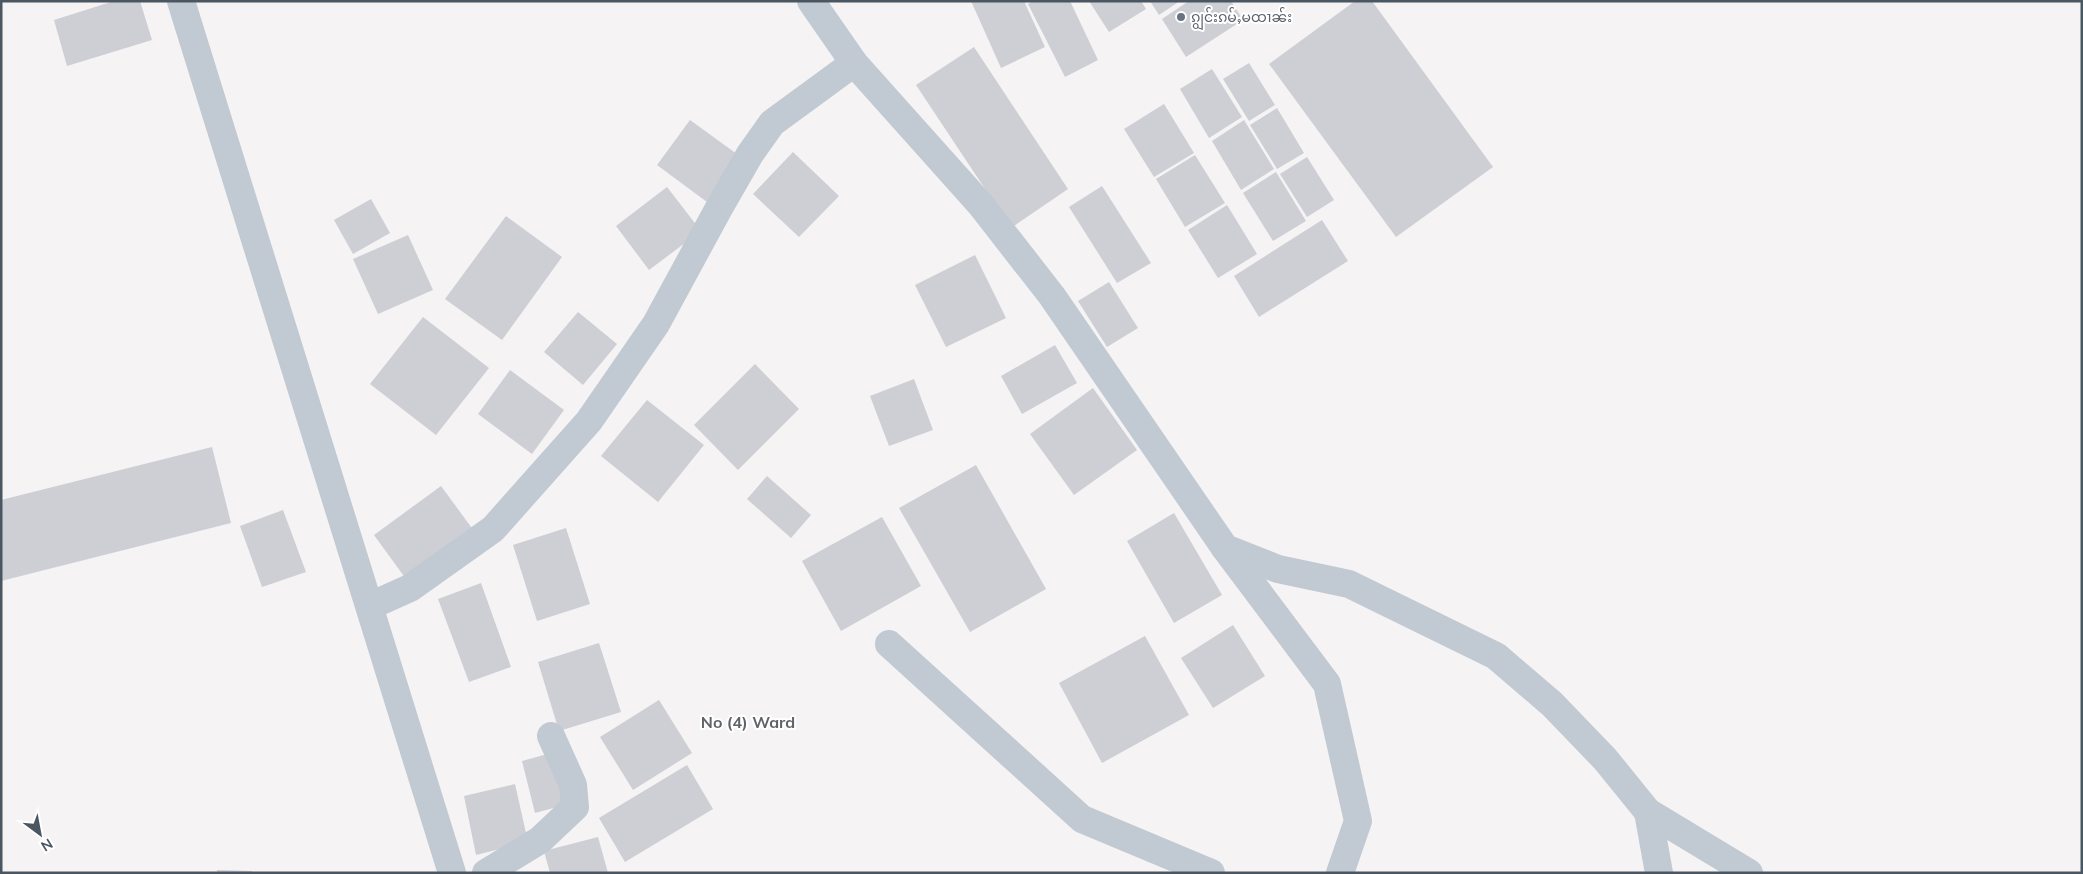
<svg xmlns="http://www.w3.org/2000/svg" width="2083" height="874" viewBox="0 0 2083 874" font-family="Mulish,'Noto Sans Myanmar',sans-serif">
	<rect width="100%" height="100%" fill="#f5f3f3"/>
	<g fill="#cdcfd5">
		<polygon points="114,1 140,1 152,40 67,66 54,20"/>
		<polygon points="971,1 1024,1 1045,47 1001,68"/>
		<polygon points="1033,1 1070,1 1098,60 1065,77 1028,4"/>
		<polygon points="1089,1 1141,1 1146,9 1109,32"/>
		<polygon points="1150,1 1180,1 1159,15"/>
		<polygon points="1189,1 1231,1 1243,20 1186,57 1162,19"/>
		<polygon points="1355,1 1372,1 1493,167 1396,237 1269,64"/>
		<polygon points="974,47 1068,189 1011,228 916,85"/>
		<polygon points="1249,63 1275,105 1249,121 1223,79"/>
		<polygon points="1212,69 1242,117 1209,138 1180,89"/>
		<polygon points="1164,104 1194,153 1154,177 1124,129"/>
		<polygon points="1277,108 1304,153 1277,169 1250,125"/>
		<polygon points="690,120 741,157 707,202 657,165"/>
		<polygon points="1244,120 1274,169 1241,190 1212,141"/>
		<polygon points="793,152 839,196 799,237 753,194"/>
		<polygon points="1195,155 1225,203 1185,227 1156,179"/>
		<polygon points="1307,157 1334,200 1307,217 1280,174"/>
		<polygon points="1276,172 1306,221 1273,241 1243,193"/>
		<polygon points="1102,186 1151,263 1117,283 1069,207"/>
		<polygon points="667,187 701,231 649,270 616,226"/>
		<polygon points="371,199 390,233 353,254 334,220"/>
		<polygon points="1227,205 1257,254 1218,278 1188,230"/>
		<polygon points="506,216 562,257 502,340 445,299"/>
		<polygon points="1322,220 1348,261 1259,317 1234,276"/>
		<polygon points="408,235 433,290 378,314 353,259"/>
		<polygon points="975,255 1006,318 946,347 915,285"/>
		<polygon points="1109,282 1138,328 1107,347 1078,301"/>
		<polygon points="578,312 617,344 583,385 544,352"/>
		<polygon points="423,317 489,368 436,435 370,384"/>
		<polygon points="1055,345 1077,383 1022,414 1001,376"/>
		<polygon points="755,364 799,409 738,470 694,425"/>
		<polygon points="510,370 564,410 532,454 478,414"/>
		<polygon points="914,379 933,430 889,446 870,396"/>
		<polygon points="1093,388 1137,450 1074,495 1030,434"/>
		<polygon points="647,400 704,445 658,502 601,456"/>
		<polygon points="212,447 231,523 1,581 1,500"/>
		<polygon points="976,465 1046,589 970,632 899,508"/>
		<polygon points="767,476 811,515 791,538 747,499"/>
		<polygon points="441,486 474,531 406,579 374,535"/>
		<polygon points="283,510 306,572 262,587 240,526"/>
		<polygon points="1174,513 1222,595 1174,623 1127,541"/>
		<polygon points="882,517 921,586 841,631 802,561"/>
		<polygon points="566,528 590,604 537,621 513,545"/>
		<polygon points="481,583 511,667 469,682 438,599"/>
		<polygon points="1233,625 1265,676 1213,708 1181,658"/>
		<polygon points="1145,636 1189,715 1102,763 1059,683"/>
		<polygon points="599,643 621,712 559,731 538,662"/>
		<polygon points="659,700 692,753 633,790 600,737"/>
		<polygon points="555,752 568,804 535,813 522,761"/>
		<polygon points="687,765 713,809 625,862 599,818"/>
		<polygon points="515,784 528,842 476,855 464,796"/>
		<polygon points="598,837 608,873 550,873 544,851"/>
		<polygon points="217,870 252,871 252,873 217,873"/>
	</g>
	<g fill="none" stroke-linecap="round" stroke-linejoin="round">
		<g stroke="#c1cad2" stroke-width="28">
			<polyline points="181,1 452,873"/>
			<polyline points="811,1 854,63 981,205 1052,296 1225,548 1278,569 1349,584 1496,656 1552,704 1605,759 1648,812 1749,873"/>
			<polyline points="1225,548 1327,684 1358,821 1340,873"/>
			<polyline points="370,606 410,588 493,529 589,421 656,324 719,208 750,154 772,123 854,63"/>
			<polyline points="889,644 1082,819 1211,873"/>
			<polyline points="1648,812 1659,873"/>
			<polyline points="486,873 540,840 575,807 573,785 551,736"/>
		</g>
	</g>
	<circle fill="#6b7280" stroke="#fff" stroke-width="2" cx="1181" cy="17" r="5"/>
	<g text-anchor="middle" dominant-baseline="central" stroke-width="4" stroke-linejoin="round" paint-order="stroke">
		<g font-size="14" fill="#5b616d" stroke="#fff" text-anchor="start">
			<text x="1191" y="17">ၵျွင်းၵမ်ႇမထၢၼ်း</text>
		</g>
		<g font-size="16" font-weight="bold" fill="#5f6368" stroke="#fff">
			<text x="748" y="722">No (4) Ward</text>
		</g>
	</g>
	<rect width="2083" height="874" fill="none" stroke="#4a5661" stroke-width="5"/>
	<g transform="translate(40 834) rotate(148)" stroke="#ffffff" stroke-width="4" paint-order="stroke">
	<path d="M0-4L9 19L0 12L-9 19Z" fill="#4a5661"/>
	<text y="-8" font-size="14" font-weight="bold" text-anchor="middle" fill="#4a5661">N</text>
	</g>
</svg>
